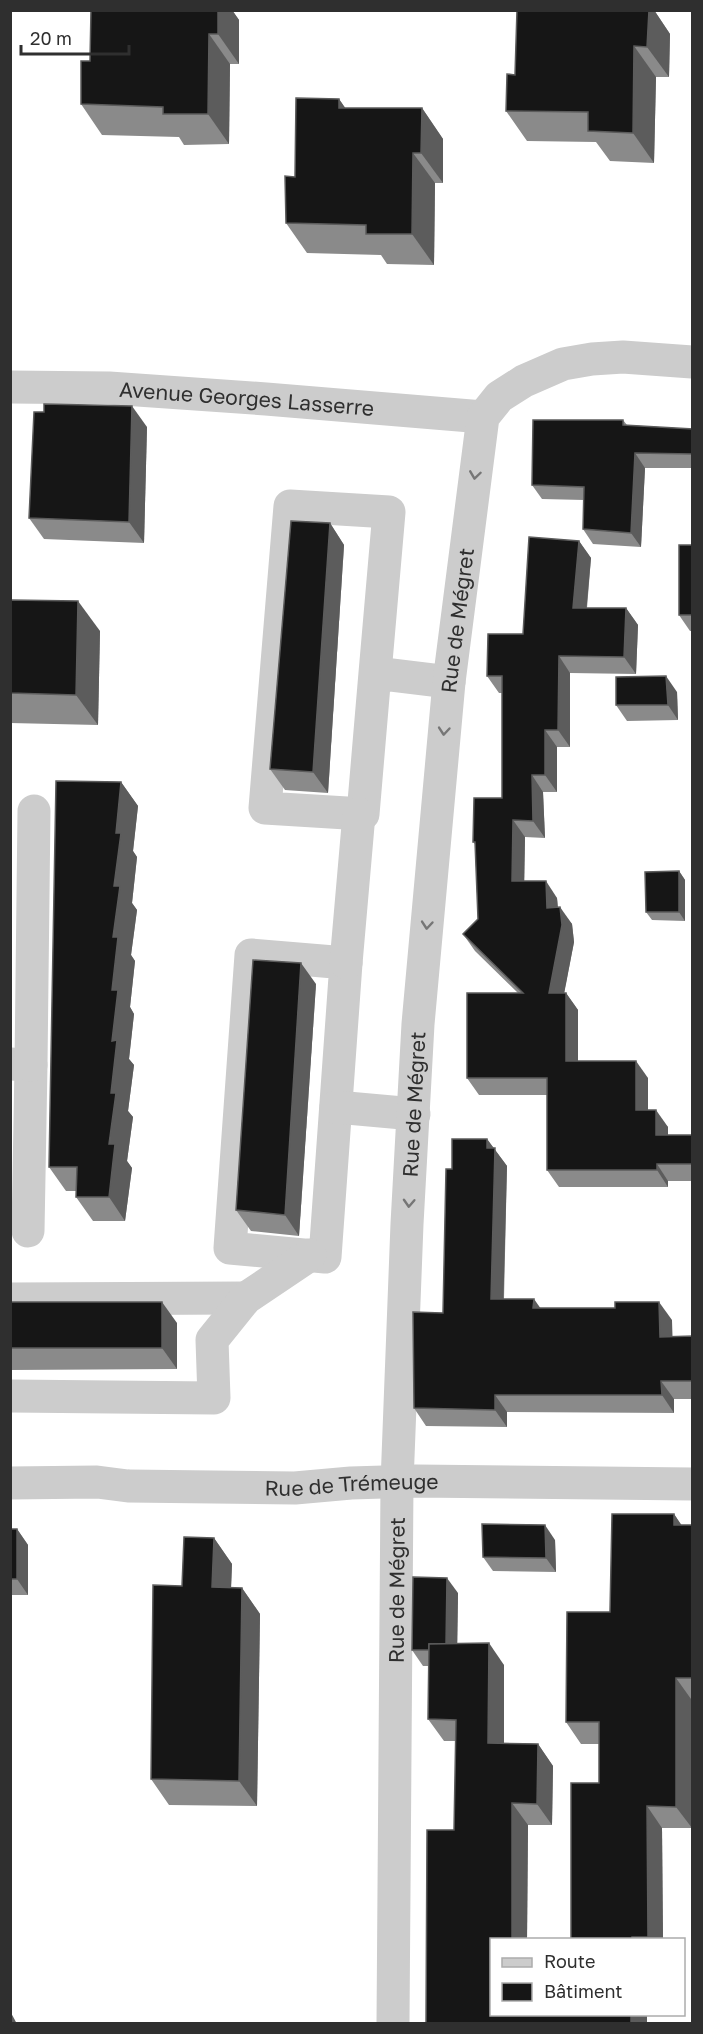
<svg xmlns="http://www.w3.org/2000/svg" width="703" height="2034" viewBox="0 0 703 2034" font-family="'Golos Text',sans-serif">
	<rect width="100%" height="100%" fill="#fff"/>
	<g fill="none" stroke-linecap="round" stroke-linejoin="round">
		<g stroke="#ccc" stroke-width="33">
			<path id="s1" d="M10,387L109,388L266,399L483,417"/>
			<polyline points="375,673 363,814 265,808 290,506 389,512 375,673 449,682"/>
			<polygon points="251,955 346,963 325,1257 230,1248"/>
			<polyline points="346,963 359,814"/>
			<polyline points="10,1064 31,1065 28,1231"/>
			<polyline points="31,1065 34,811"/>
			<polyline points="336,1107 414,1114"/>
			<polyline points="10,1299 246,1298"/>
			<polyline points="10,1396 214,1398 212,1340 246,1298 310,1255"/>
			<path id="s2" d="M10,1483L97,1482L128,1486L295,1488L351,1483L416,1481L692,1484"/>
			<path id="s3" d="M393,2024L397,1483L407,1224L418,1024L449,682L483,417L499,397L524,381L563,364L592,359L623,357L692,362"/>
		</g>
	</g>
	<g fill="#8a8a8a">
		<polygon points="91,10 232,10 239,20 239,64 230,64 229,144 184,145 179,137 102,135 81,104 90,61"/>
		<polygon points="517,10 654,10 670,34 669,77 656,77 654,163 610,161 596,142 527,141 506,111 515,75"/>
		<polygon points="339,99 345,108 422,108 443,139 443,183 435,183 434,265 387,264 381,255 307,253 286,223 295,177"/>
		<polygon points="44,412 147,427 144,543 44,539 29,518"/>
		<polygon points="623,420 627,425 693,429 693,468 645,468 641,547 593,544 583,529 584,500 542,499 532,485"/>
		<polygon points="330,523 344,545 328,793 285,790 270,769"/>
		<polygon points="579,541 591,558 587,608 626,608 638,625 636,674 570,673 570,747 557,747 557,792 543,792 545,838 525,837 524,881 557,898 558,907 572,924 574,942 564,993 566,993 578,1010 578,1061 648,1078 648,1110 668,1127 668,1135 693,1135 693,1181 668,1181 668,1187 559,1187 547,1170 547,1095 479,1095 467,1078 518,993 475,951 463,934 478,919 475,844 473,842 502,798 502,693 499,693 487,676 523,634"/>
		<polygon points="693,545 693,631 690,631 679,615"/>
		<polygon points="10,600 100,631 98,725 10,723"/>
		<polygon points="677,692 678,720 627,721 616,705"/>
		<polygon points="121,782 138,806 133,851 137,857 132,903 137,910 131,955 135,961 130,1007 134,1014 129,1059 134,1065 128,1111 133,1117 127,1161 132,1168 125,1221 93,1221 76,1197 76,1191 66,1191 49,1167"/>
		<polygon points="679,871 685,880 685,921 652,920 646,912"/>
		<polygon points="316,984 299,1236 251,1231 236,1210"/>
		<polygon points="487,1139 507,1166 504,1299 540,1308 672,1320 672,1337 693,1336 693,1399 674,1399 674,1413 507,1412 507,1427 426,1426 414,1408 443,1313 452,1169"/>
		<polygon points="10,1302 177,1323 177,1369 10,1370"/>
		<polygon points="674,1514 681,1525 693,1525 693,1699 691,1699 692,1828 662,1828 663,1940 571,1940 599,1783 599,1744 581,1744 566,1722 610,1612"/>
		<polygon points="10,1529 17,1529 28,1545 28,1595 10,1595"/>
		<polygon points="214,1538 232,1564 231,1588 242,1588 260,1614 257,1806 169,1805 151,1779 182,1586"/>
		<polygon points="555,1540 556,1572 493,1571 483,1557"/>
		<polygon points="458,1593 457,1644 504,1665 504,1743 538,1744 553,1766 552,1825 528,1825 527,1940 492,1940 492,2014 647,2014 647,2024 426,2024 454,1830 456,1741 444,1741 428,1719 429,1666 423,1666 412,1650"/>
	</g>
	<g fill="#5c5c5c">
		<polygon points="218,10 232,10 239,20 239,64 218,34"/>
		<polygon points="649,10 654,10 670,34 669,77 647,47"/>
		<polygon points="209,34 230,64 229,144 208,114"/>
		<polygon points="634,46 656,77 654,163 633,133"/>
		<polygon points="339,99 360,129 339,108"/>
		<polygon points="422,108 443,139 443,183 421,153"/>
		<polygon points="413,153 435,183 434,265 412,234"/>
		<polygon points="132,406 147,427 144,543 129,522"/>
		<polygon points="635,453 645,468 641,547 631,533"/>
		<polygon points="330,523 344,545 328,793 313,772"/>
		<polygon points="579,541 591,558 585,625 573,608"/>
		<polygon points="78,601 100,631 98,725 76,695"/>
		<polygon points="626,608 638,625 636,674 624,657"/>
		<polygon points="559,656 570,673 570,747 558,730"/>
		<polygon points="666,676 677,692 678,720 668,705"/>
		<polygon points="545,730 557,747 557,792 545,775"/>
		<polygon points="532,775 543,792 545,838 533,821"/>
		<polygon points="121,782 138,806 133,851 137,857 132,903 137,910 131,955 135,961 130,1007 134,1014 129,1059 134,1065 128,1111 133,1117 127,1161 132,1168 125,1221 109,1197 116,833"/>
		<polygon points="513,820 525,837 524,898 512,881"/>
		<polygon points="679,871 685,880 685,921 679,912"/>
		<polygon points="546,881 557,898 559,925 547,908"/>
		<polygon points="560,907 572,924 574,942 561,1010 549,993"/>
		<polygon points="301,963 316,984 299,1236 285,1215"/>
		<polygon points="566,993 578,1010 578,1078 566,1061"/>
		<polygon points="636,1061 648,1078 648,1127 636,1110"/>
		<polygon points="656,1110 668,1127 668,1152 656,1135"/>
		<polygon points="487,1139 507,1166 503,1316 491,1299"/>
		<polygon points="657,1164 668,1181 668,1187 657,1170"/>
		<polygon points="534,1299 546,1316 533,1308"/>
		<polygon points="162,1302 177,1323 177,1369 162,1348"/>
		<polygon points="659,1302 672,1320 673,1354 660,1337"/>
		<polygon points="661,1381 674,1399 674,1413 662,1395"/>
		<polygon points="495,1395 507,1412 507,1427 495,1410"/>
		<polygon points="674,1514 689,1536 674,1525"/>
		<polygon points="545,1525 555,1540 556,1572 546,1558"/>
		<polygon points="17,1529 28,1545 28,1595 17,1579"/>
		<polygon points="214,1538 232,1564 230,1613 212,1587"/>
		<polygon points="447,1578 458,1593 457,1665 446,1650"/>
		<polygon points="242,1588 260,1614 257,1806 239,1781"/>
		<polygon points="489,1643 504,1665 504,1765 488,1743"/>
		<polygon points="676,1678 691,1699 692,1828 676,1807"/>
		<polygon points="538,1744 553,1766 552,1825 537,1804"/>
		<polygon points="512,1803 528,1825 527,1940 512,1940"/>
		<polygon points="647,1806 662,1828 663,1940 650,1940 648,1937"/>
		<polygon points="10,2011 17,2024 12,2024 10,2021"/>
		<rect x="631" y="2014" width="16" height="10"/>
	</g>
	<g fill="#161616" stroke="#5c5c5c" stroke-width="1.5">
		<polygon points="91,10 218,10 218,34 209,34 208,114 163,114 163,107 81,104 81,61 90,61"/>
		<polygon points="517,10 649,10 647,47 634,46 633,133 588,131 588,112 506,111 507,74 515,75"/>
		<polygon points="296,98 339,99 339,108 422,108 421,153 413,153 412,234 366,234 366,225 286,223 285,176 295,177"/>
		<polygon points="44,404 132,406 129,522 29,518 34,412 44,412"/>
		<polygon points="533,420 623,420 623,425 693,429 693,454 635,453 631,533 583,529 584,487 532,485"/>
		<polygon points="291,521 330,523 313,772 270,769"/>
		<polygon points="529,537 579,541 573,608 626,608 624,657 559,656 558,730 545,730 545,775 532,775 533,821 513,820 512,881 546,881 547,908 560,907 562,925 549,993 566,993 566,1061 636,1061 636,1110 656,1110 656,1135 693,1135 693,1164 657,1164 657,1170 547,1170 547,1078 467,1078 467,993 523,993 463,934 478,919 475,842 473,842 474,798 502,798 502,676 487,676 488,634 523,634"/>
		<rect x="679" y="545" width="14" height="70"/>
		<polygon points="10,600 78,601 76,695 10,693"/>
		<polygon points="666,676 668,705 616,705 616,677"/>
		<polygon points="56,781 121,782 116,833 121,833 114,886 120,886 113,937 118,937 112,990 118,990 112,1041 117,1040 111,1093 116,1093 109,1144 115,1144 109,1197 76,1197 77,1167 49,1167"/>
		<polygon points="679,871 679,912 646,912 645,872"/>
		<polygon points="253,960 301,963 285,1215 236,1210"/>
		<polygon points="452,1139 487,1139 487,1148 495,1148 491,1299 534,1299 533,1308 615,1308 615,1302 659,1302 660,1337 693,1336 693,1381 661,1381 662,1395 495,1395 495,1410 414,1408 413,1312 443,1313 446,1169 452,1169"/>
		<rect x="10" y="1302" width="152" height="46"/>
		<polygon points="612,1514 674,1514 674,1525 693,1525 693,1678 676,1678 676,1807 647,1806 648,1937 632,1937 632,1940 571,1940 571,1783 599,1783 599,1722 566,1722 567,1612 610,1612"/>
		<polygon points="482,1524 545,1525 546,1558 483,1557"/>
		<rect x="10" y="1529" width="7" height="50"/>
		<polygon points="184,1537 214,1538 212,1587 242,1588 239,1781 151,1779 153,1585 182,1586"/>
		<polygon points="413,1577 447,1578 446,1644 429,1644 429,1650 412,1650"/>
		<polygon points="489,1643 488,1743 538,1744 537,1804 512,1803 512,1940 492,1940 492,2014 631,2014 631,2024 426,2024 427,1830 454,1830 456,1720 428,1719 429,1644"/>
	</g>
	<defs><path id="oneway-chevron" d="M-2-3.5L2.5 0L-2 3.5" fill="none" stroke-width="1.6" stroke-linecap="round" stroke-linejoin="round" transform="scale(1.5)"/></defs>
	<g stroke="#767676">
		<use href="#oneway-chevron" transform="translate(475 475) rotate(98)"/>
		<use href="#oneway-chevron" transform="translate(444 731) rotate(95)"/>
		<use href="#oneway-chevron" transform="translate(427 925) rotate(95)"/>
		<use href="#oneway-chevron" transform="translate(409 1203) rotate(93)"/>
	</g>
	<g text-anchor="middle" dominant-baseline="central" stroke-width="6" stroke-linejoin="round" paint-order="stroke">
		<g font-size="21" fill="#2f2f2f" stroke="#fff">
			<text stroke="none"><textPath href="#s1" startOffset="237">Avenue Georges Lasserre</textPath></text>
			<text stroke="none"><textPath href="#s3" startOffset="1406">Rue de Mégret</textPath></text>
			<text stroke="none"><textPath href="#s3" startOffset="920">Rue de Mégret</textPath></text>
			<text stroke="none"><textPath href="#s2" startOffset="342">Rue de Trémeuge</textPath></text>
			<text stroke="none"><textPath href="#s3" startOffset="434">Rue de Mégret</textPath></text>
		</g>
	</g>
	<rect width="703" height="2034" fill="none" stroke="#2f2f2f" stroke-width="24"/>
	<rect x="490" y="1938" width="195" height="78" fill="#ffffff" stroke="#acacac" stroke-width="1.5"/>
	<rect x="502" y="1958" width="30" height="9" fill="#cccccc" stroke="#acacac" stroke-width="1.5"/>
	<text x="544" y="1968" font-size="18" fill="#2f2f2f">Route</text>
	<rect x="502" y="1983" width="30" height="18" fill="#161616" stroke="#acacac" stroke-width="1.5"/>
	<text x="544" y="1998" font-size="18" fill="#2f2f2f">Bâtiment</text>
	<path d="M21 45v9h108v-9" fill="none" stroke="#2f2f2f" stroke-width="3"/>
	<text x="30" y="45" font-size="18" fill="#2f2f2f" stroke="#ffffff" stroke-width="4.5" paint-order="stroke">20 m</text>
</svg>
